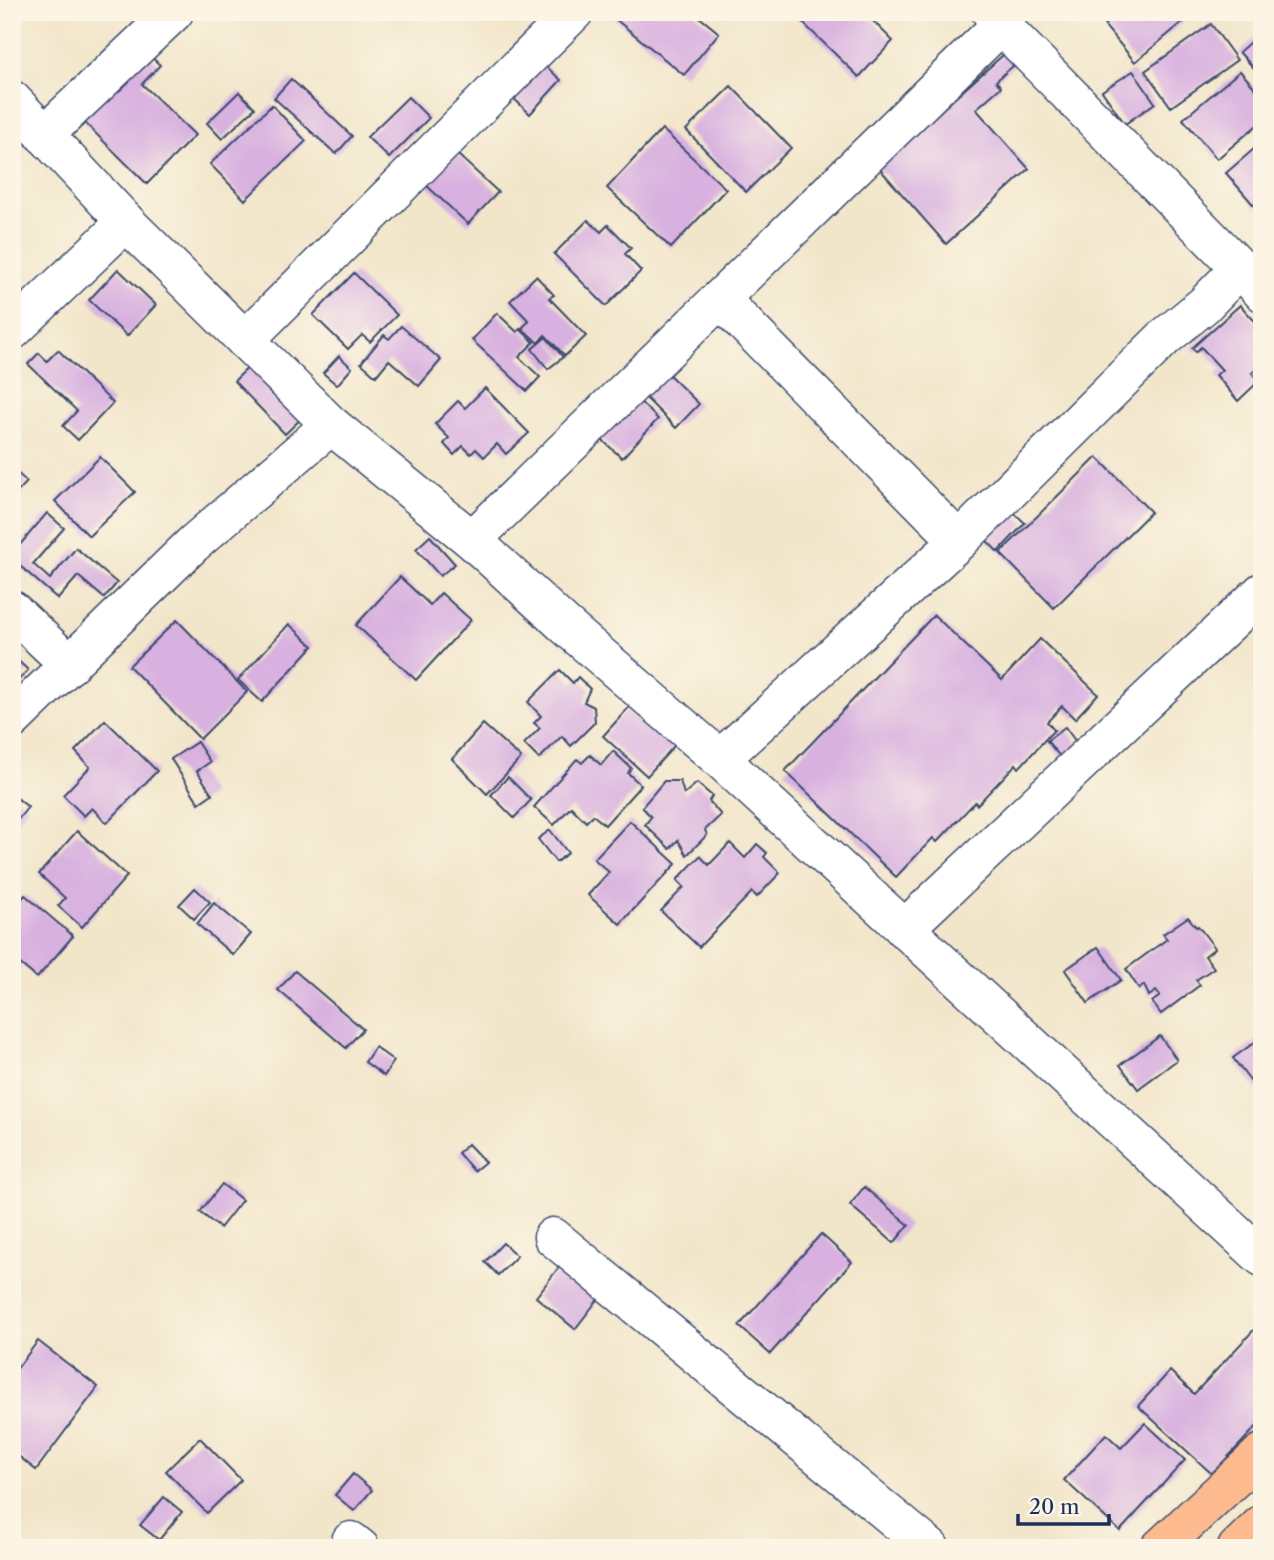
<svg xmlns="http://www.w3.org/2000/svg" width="1274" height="1560" viewBox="0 0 1274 1560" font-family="'Libre Caslon Text',serif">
	<rect width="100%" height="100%" fill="#fcf5e5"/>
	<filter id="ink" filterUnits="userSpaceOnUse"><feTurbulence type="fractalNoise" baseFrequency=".0143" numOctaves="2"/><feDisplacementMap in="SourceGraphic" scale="14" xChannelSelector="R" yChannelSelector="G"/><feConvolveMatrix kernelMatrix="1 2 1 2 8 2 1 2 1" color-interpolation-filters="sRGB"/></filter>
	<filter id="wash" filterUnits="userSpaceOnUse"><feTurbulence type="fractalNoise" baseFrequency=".00686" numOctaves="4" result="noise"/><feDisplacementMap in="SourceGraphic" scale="28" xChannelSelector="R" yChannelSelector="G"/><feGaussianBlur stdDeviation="1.57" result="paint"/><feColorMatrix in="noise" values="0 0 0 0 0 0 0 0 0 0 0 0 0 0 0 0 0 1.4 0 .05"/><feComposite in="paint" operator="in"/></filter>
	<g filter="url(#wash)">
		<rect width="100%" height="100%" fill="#f2e6ca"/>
		<g id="blocks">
			<g fill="#d8b1e0">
				<polygon points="618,12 693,12 719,33 684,75 614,18"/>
				<polygon points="811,12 864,12 893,41 859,77 802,22"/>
				<polygon points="1120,12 1195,12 1135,62 1104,25"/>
				<polygon points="1211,24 1237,60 1171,107 1145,71"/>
				<polygon points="1262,31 1262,77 1239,52"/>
				<polygon points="1012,47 1022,58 996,81 1001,87 976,109 1029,169 946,244 878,167"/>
				<polygon points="146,52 160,65 142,84 195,135 147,184 82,120"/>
				<polygon points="539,60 561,80 530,114 508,93"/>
				<polygon points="1133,71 1155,103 1125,124 1102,91"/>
				<polygon points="1240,71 1262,96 1262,121 1217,159 1183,119"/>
				<polygon points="291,79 352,136 336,154 274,98"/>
				<polygon points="731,86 791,148 746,192 686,130"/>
				<polygon points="239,92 255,108 222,139 207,123"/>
				<polygon points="408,97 429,118 389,158 367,137"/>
				<polygon points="272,105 306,141 245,200 210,164"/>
				<polygon points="662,129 726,189 671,248 607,188"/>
				<polygon points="1262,142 1262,204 1257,209 1226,173"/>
				<polygon points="456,153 498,192 468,224 426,185"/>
				<polygon points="588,220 601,232 608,225 631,248 625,254 641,271 606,306 554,254"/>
				<polygon points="118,269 156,305 127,336 89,300"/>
				<polygon points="354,273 397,315 370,342 362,335 348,349 313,315"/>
				<polygon points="536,276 554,295 549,298 586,336 565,356 545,335 538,343 522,328 529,321 510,301"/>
				<polygon points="1240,305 1262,329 1262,352 1256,357 1262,365 1252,373 1259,381 1238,401 1216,375 1222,370 1201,347 1196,352 1192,348"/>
				<polygon points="497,313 517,332 520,329 534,342 519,357 540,377 527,391 472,340"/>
				<polygon points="401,326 441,360 419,386 389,360 376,376 361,363 384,335 389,339"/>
				<polygon points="546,337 563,357 548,369 532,349"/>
				<polygon points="58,350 113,403 78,440 63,426 77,411 28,364 39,353 47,361"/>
				<polygon points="339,356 352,368 337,385 323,373"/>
				<polygon points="255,361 306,414 285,434 234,381"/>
				<polygon points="660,366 699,404 676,428 637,389"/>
				<polygon points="485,388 529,433 506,454 497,444 484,457 476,449 471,454 463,446 454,455 444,444 449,438 435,424 458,401 465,408"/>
				<polygon points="636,398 658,419 622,458 600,438"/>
				<polygon points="100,457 135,492 89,536 55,501"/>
				<polygon points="1097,457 1151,512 1054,608 1000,553"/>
				<polygon points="12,468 27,482 12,498"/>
				<polygon points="1010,509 1025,523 998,552 983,537"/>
				<polygon points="47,513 64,528 33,564 50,579 76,548 117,583 104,598 78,576 58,599 12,559 12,554"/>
				<polygon points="430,536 455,564 440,576 416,549"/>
				<polygon points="400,577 430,605 441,593 471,620 416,680 356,625"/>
				<polygon points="934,615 1002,680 1040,639 1098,694 1075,719 1062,706 1047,722 1054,730 1019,768 1016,764 977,805 975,802 937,842 933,838 896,877 785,771"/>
				<polygon points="177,620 247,692 200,739 129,666"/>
				<polygon points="289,624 313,646 262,702 238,680"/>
				<polygon points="12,655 28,670 12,687"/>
				<polygon points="560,670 573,683 578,677 590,689 584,702 594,707 595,722 571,746 562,736 539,759 524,744 540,728 534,723 541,716 528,702"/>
				<polygon points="631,705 675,745 647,776 603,736"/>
				<polygon points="105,720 157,771 107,823 92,808 84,816 63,795 90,767 75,751"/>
				<polygon points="483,724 521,758 487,794 452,759"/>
				<polygon points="1065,727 1079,746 1062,759 1047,741"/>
				<polygon points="197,742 210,762 197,771 212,794 199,803 171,759"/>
				<polygon points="613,751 631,768 628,773 641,785 605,825 593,815 586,822 571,807 554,825 534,807 577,759 582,763 590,755 601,765"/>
				<polygon points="508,777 531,800 514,818 491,795"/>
				<polygon points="664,781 680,781 684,794 697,783 712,796 709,801 721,815 705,830 707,835 687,855 678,840 670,849 645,825 651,817 642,807"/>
				<polygon points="12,794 28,807 12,827"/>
				<polygon points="630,821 676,864 620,924 588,895 609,872 594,859"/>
				<polygon points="550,830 568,853 556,862 538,839"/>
				<polygon points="77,831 127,876 82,927 58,906 65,898 39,874"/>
				<polygon points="730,843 745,858 757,844 767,853 764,857 780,873 757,897 752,892 699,947 661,911 684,887 677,880 700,856 709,865"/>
				<polygon points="195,888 210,902 194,919 179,905"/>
				<polygon points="25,895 73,936 37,978 12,957 12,910"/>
				<polygon points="214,903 251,934 233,955 197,924"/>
				<polygon points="1188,917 1196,927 1198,926 1215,948 1205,956 1214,968 1196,980 1200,985 1161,1014 1152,1002 1160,996 1156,991 1149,996 1144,985 1139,989 1126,969 1167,939 1163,934"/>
				<polygon points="1098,947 1121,980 1088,1003 1065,970"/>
				<polygon points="295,971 363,1029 346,1048 278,990"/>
				<polygon points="1160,1036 1177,1060 1138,1089 1120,1065"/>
				<polygon points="1262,1037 1262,1097 1233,1058"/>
				<polygon points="375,1047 394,1061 384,1076 365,1062"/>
				<polygon points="468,1144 485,1162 474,1171 458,1153"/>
				<polygon points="222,1184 242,1200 220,1228 200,1212"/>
				<polygon points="864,1187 909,1225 894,1243 850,1205"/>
				<polygon points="821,1234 852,1262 770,1354 739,1326"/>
				<polygon points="503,1243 517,1256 498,1275 485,1262"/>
				<polygon points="563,1262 603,1293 575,1329 536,1297"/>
				<polygon points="1262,1321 1262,1421 1212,1474 1138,1406 1170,1371 1194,1394"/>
				<polygon points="38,1341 98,1387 36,1470 12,1451 12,1375"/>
				<polygon points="1145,1423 1185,1460 1120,1531 1064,1480 1106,1434 1121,1448"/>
				<polygon points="200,1438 241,1480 207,1513 166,1471"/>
				<polygon points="353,1474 372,1490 354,1511 335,1495"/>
				<polygon points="164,1497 182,1512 159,1540 140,1525"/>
			</g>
		</g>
	</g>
	<g filter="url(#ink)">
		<use href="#blocks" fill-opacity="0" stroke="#3b4a6e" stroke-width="2"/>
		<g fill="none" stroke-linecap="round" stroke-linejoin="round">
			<defs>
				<g id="minor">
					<polyline points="12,100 126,222 331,425 472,540 566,626 720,759 1262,1257"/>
					<polyline points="44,135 174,12"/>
					<polyline points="1240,268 1262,292"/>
					<polyline points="720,299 959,541"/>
					<polyline points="12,331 126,222"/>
					<polyline points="245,340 574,12"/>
					<polyline points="472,540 1001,25"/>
					<polyline points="12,610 70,665"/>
					<polyline points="12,720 193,544 331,425"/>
					<polyline points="720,759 959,541 1165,337 1204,305 1240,268 1001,25 991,12"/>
					<polyline points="904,929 1262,592"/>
					<polyline points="553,1237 930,1548"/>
					<polyline points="351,1541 360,1548"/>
				</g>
				<g id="major">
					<polyline points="1160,1548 1262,1453"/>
					<polyline points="1237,1548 1262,1524"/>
				</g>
			</defs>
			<use href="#minor" stroke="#3b4a6e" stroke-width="41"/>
			<use href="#major" stroke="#3b4a6e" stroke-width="41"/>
			<use href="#minor" stroke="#fff" stroke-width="38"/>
			<use href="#major" stroke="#fcba8e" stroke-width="38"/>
		</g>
	</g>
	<rect width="1274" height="1560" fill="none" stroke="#fcf5e5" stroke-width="42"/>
	<path d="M1018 1514v10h91v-10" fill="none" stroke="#1b2f5e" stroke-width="3.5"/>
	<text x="1029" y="1514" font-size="21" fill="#1b2f5e" stroke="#fcf5e5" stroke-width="5" paint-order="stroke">20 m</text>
</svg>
